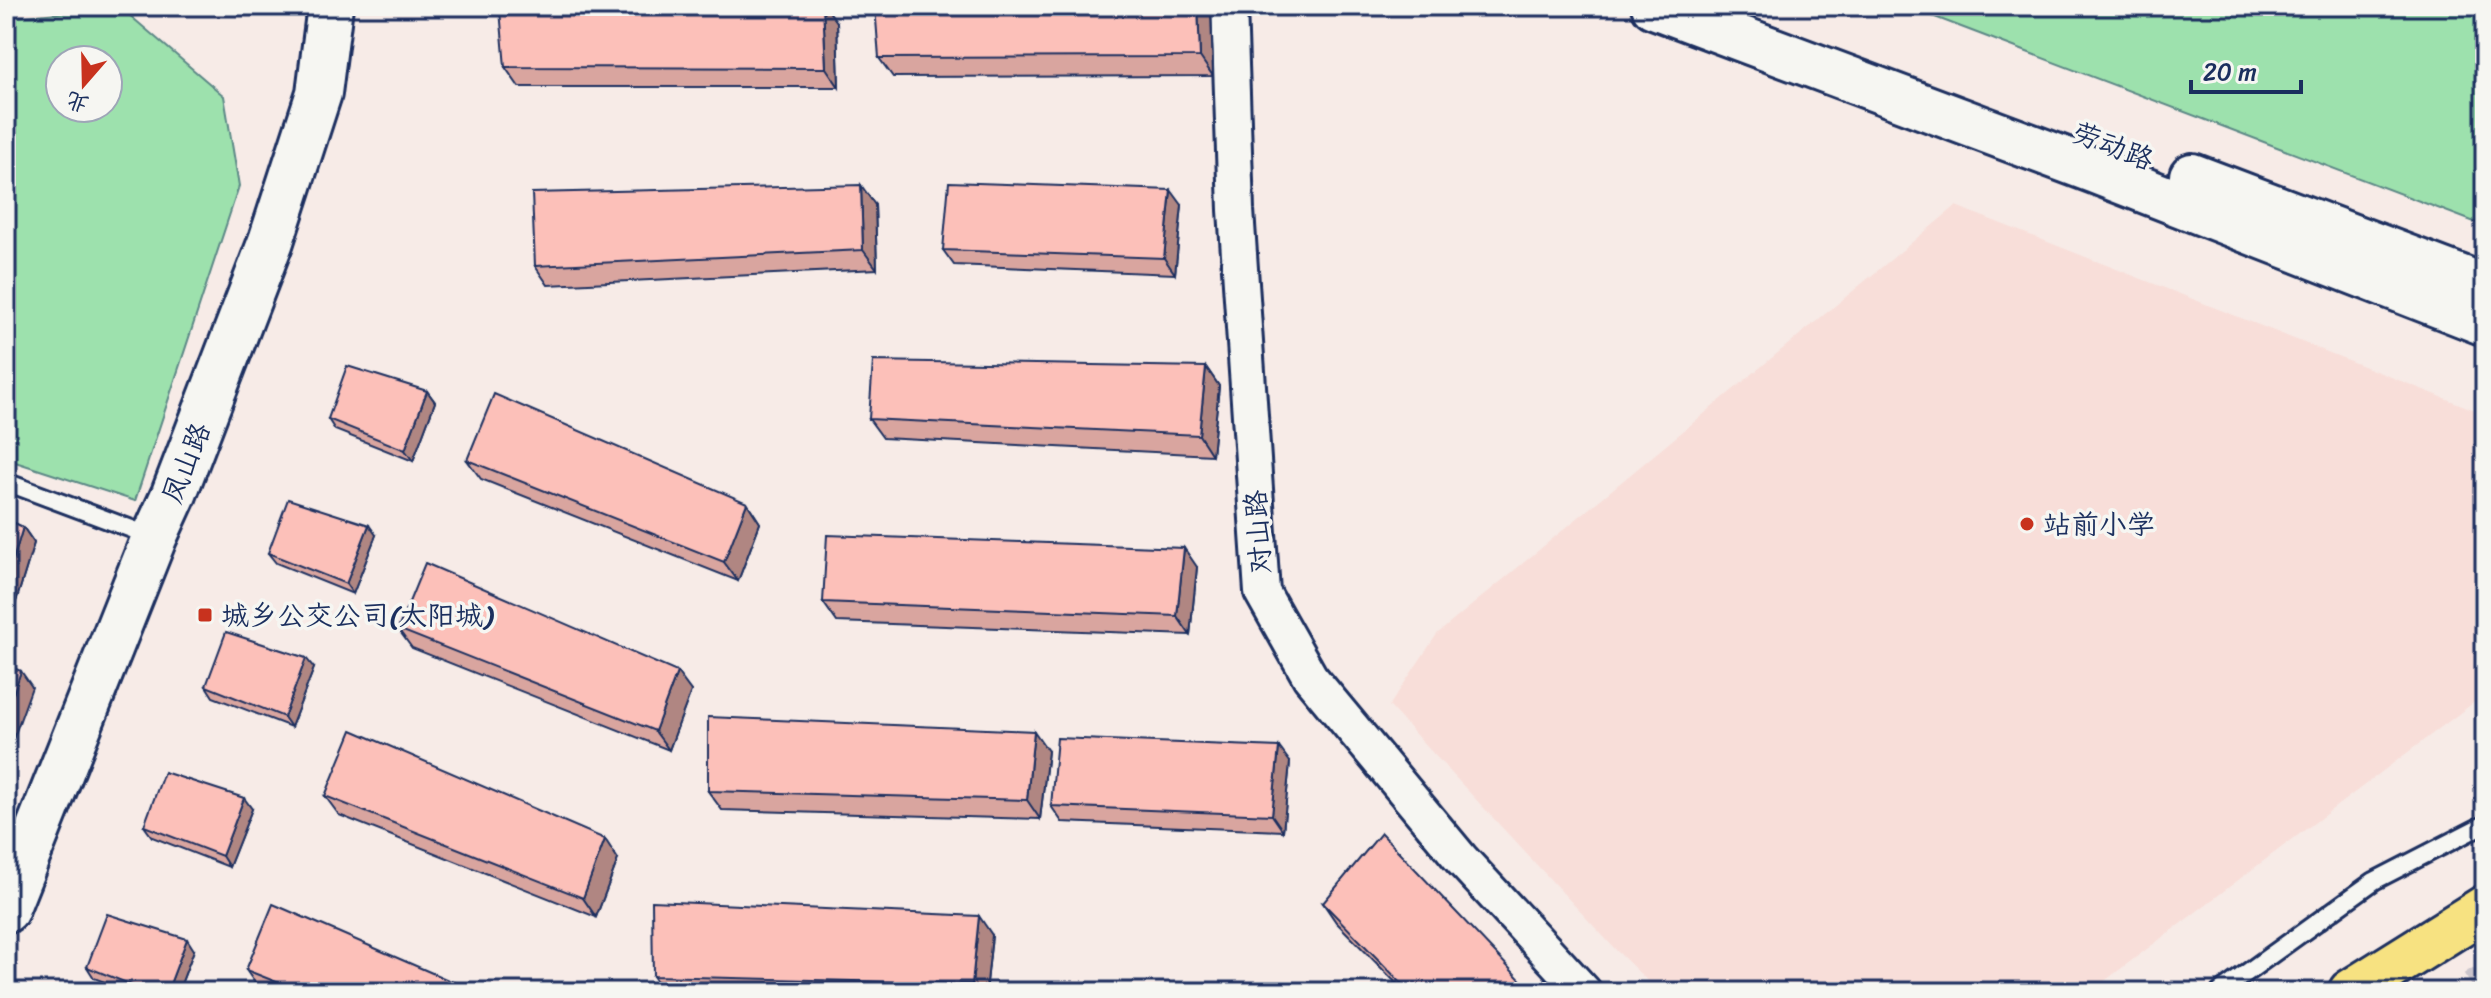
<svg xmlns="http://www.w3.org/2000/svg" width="2491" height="998" viewBox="0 0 2491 998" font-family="Sriracha,'LXGW WenKai TC',sans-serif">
	<rect width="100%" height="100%" fill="#f7ebe7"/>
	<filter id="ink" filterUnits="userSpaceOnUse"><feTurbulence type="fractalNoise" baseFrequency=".0125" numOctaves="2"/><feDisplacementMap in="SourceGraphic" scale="16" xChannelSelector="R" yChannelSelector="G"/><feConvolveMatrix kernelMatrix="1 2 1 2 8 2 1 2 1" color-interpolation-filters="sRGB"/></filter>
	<g filter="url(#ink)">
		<polygon fill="#f8ded9" points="1956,206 2485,414 2485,694 2090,992 1659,992 1616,950 1389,706 1437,634"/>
		<g fill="#9de1ad" stroke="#5c8886" stroke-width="2" fill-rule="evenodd">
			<polygon points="1906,6 2485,6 2485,226"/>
			<path d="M120,7L224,96L239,186L135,501L6,459V18ZM60,60H108V108H60Z"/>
		</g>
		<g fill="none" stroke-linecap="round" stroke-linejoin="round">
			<polyline stroke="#cbc5cc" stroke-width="44" stroke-dasharray="44 22" stroke-linecap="butt" points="2476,992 2485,986"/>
			<defs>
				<g id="lane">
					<polyline points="6,482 153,537"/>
					<polyline points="2220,992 2374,881 2485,824"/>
				</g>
				<polyline id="street" points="1229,6 1236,210 1262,592 1310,677 1461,859 1584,992"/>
				<g id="secondary">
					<polyline points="1654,6 2095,171 2485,323"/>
					<polyline points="2192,176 2485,287"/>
					<polyline points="6,910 154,538 174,494 271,241 319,93 330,6"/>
				</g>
				<polyline id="highway" points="2351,992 2485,908"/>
			</defs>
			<use href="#lane" stroke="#1b2f5e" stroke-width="22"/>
			<use href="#street" stroke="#1b2f5e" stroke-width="40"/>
			<use href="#secondary" stroke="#1b2f5e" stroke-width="50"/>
			<use href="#highway" stroke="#1b2f5e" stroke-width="50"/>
			<use href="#lane" stroke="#f6f6f2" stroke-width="16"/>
			<use href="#street" stroke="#f6f6f2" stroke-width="34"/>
			<use href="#secondary" stroke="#f6f6f2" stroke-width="44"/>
			<use href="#highway" stroke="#f7e281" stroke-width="44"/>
		</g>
		<g fill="#d9a59f" stroke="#1b2f5e" stroke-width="2">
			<polygon points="1211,12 1213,76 893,77 879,58"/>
			<polygon points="837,22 839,87 519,87 505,67"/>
			<polygon points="875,205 877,269 548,285 535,266"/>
			<polygon points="1182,205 1175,274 954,265 943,250"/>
			<polygon points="1206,367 1219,386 1212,455 883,438 869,419"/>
			<polygon points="427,391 435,402 413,461 335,430 328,419"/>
			<polygon points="467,460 747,503 760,523 738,581 481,479"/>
			<polygon points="6,519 23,527 34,543 14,608 6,605"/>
			<polygon points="376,535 353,594 276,563 268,553"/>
			<polygon points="1197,567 1190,635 837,622 823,602"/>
			<polygon points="398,629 691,691 669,750 412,648"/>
			<polygon points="314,668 291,727 213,697 206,686"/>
			<polygon points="1048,751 1040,819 722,810 708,791"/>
			<polygon points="1290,762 1283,831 1062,822 1051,806"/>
			<polygon points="325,796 618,859 596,917 339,815"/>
			<polygon points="252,809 229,867 152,837 144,826"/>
			<polygon points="1323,903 1532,992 1405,992 1336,922"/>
			<polygon points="992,935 986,992 664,992 653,976"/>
			<polygon points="194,950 178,992 130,992 94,978 87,967"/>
			<polygon points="246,970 476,992 267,992 259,989"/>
		</g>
		<g fill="#b08682" stroke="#1b2f5e" stroke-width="2">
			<polygon points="823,6 825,6 837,22 839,87 826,68"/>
			<polygon points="1198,6 1206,6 1211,12 1213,76 1200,57"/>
			<polygon points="861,185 875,205 877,269 863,250"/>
			<polygon points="1171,190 1182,205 1175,274 1164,258"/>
			<polygon points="1206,367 1219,386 1212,455 1199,435"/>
			<polygon points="427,391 435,402 413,461 405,450"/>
			<polygon points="747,503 760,523 738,581 724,562"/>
			<polygon points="369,525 376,535 353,594 346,584"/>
			<polygon points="23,527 34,543 14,608 6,597 6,583"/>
			<polygon points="1184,548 1197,567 1190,635 1177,616"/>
			<polygon points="306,658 314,668 291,727 284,717"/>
			<polygon points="21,671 32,687 6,759 6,714"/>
			<polygon points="677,672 691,691 669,750 655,731"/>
			<polygon points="1034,731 1048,751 1040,819 1027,800"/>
			<polygon points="1279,747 1290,762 1283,831 1272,815"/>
			<polygon points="244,798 252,809 229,867 222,856"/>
			<polygon points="605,839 618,859 596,917 583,898"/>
			<polygon points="979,916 992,935 986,992 977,992 972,984"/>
			<polygon points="187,939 194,950 178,992 167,992"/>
		</g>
		<g fill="#fcc0b9" stroke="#1b2f5e" stroke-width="2">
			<polygon points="680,6 823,6 826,68 505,67 500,10"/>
			<polygon points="875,6 1198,6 1200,57 879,58"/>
			<polygon points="949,182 1171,190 1164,258 943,250"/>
			<polygon points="861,185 863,250 535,266 532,193"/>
			<polygon points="873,361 1206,367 1199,435 869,419"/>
			<polygon points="347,366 427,391 405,450 328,419"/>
			<polygon points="494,394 747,503 724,562 467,460"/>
			<polygon points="288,499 369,525 346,584 268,553"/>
			<polygon points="6,519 23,527 6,583"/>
			<polygon points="827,535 1184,548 1177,616 823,602"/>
			<polygon points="425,563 677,672 655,731 398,629"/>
			<polygon points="226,632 306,658 284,717 206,686"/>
			<polygon points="6,665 21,671 6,714"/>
			<polygon points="708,717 1034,731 1027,800 708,791"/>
			<polygon points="352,730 605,839 583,898 325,796"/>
			<polygon points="1057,738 1279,747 1272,815 1051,806"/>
			<polygon points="164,772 244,798 222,856 144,826"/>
			<polygon points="1381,833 1532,992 1410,992 1323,903"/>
			<polygon points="652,901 979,916 972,984 653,976"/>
			<polygon points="273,904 476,992 302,992 246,970"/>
			<polygon points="107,914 187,939 167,992 149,992 87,967"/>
		</g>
	</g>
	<g fill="#c8321e" stroke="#f6f6f2" stroke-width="3">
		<circle cx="2027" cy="524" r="8"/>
		<rect x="197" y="607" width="16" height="16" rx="4"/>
	</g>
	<g text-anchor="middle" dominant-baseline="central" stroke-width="7" stroke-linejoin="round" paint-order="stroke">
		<g font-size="28" fill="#1b2f5e" stroke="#f6f6f2">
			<text transform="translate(2113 146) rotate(21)">劳动路</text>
			<text transform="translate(186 463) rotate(-68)">凤山路</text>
			<text transform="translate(1258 532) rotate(-94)">对山路</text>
		</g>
		<g font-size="28" fill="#1b2f5e" stroke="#f6f6f2" text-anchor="start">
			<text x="2043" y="524">站前小学</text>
			<text x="221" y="615">城乡公交公司(太阳城)</text>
		</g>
	</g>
	<rect width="2491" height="998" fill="none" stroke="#f6f6f2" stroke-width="32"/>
	<rect x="16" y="16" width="2459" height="966" fill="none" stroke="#1b2f5e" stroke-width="3" filter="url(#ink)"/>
	<g transform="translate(84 84) rotate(200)"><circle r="38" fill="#f6f6f2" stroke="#9ea6b7" stroke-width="2"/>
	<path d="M0-6L14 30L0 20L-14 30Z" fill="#c8321e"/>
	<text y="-12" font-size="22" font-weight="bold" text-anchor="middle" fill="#1b2f5e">北</text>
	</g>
	<path d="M2191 80v12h110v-12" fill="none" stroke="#1b2f5e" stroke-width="4"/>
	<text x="2203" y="80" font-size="24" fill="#1b2f5e" stroke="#f6f6f2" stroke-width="6" paint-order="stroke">20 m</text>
</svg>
